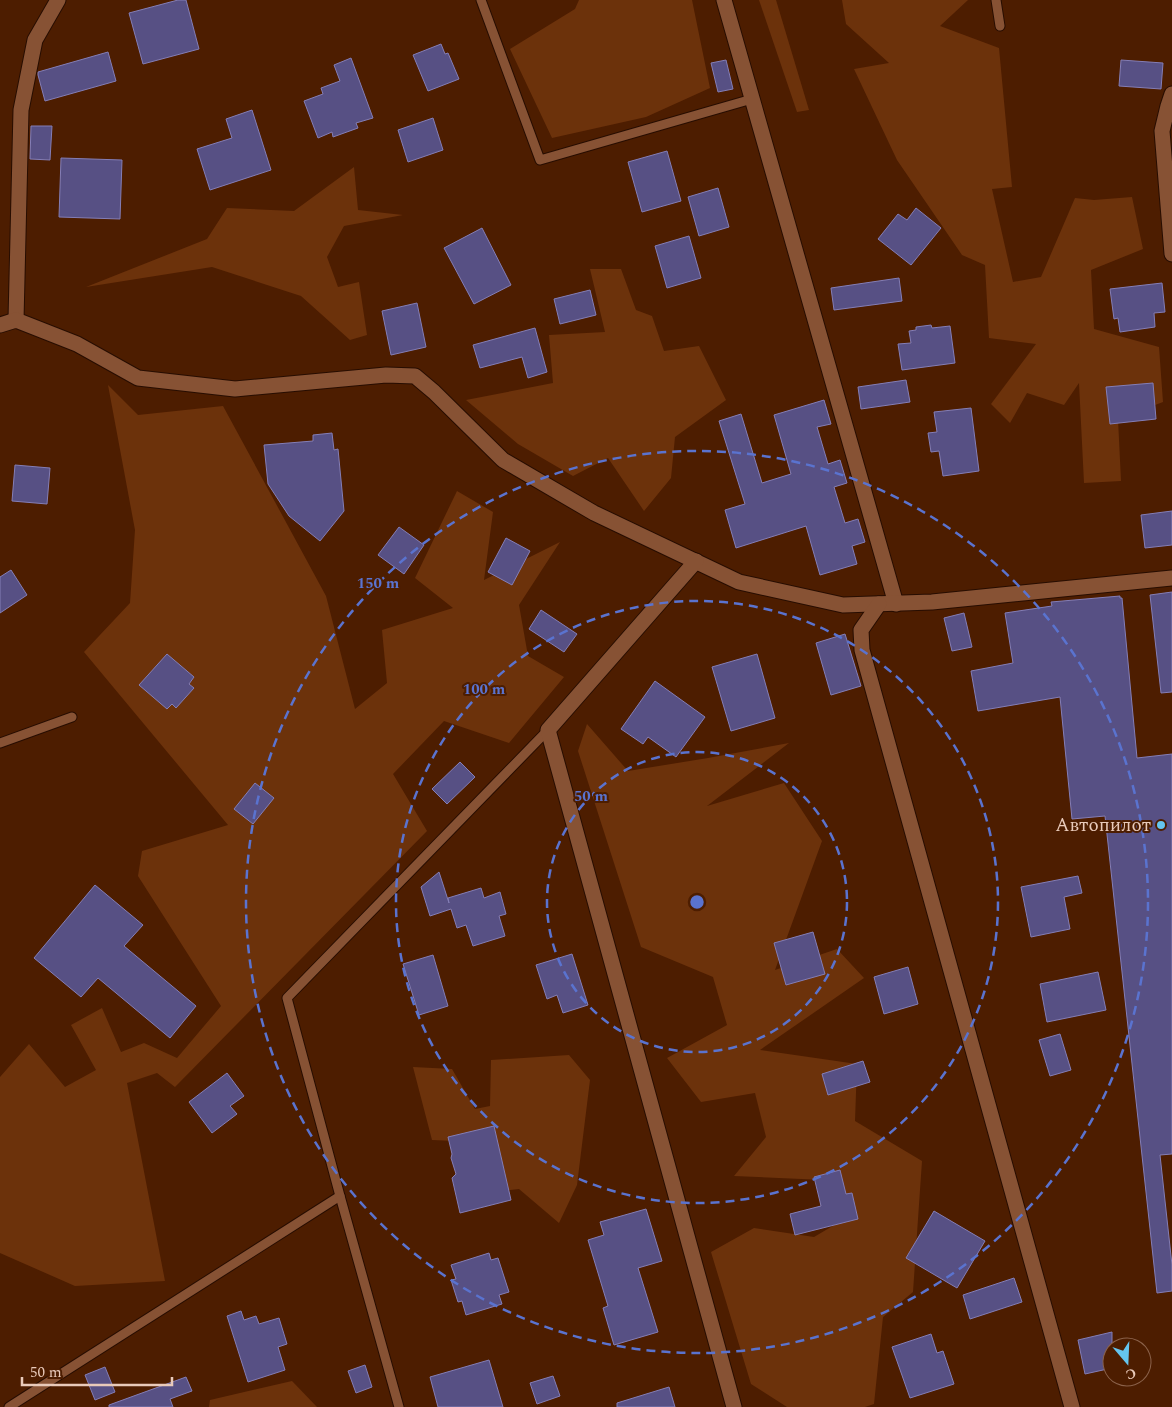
<svg xmlns="http://www.w3.org/2000/svg" width="1172" height="1407" viewBox="0 0 1172 1407" font-family="Spectral,serif">
	<rect width="100%" height="100%" fill="#4d1d00"/>
	<g fill="#6c320b">
		<polygon points="579,0 692,0 710,88 646,117 552,138 510,49 575,9"/>
		<polygon points="759,0 776,0 809,110 797,112"/>
		<polygon points="842,0 968,0 940,26 999,48 1012,187 992,189 1013,282 1041,277 1075,198 1094,200 1132,197 1143,249 1091,270 1094,329 1159,347 1163,402 1118,419 1121,481 1084,483 1079,383 1064,405 1027,393 1010,423 991,404 1036,344 989,338 985,265 962,255 897,160 854,69 889,63 846,24"/>
		<polygon points="354,167 358,210 403,215 344,226 327,257 338,287 359,282 367,335 350,340 301,296 212,267 86,287 207,239 227,208 294,211"/>
		<polygon points="590,269 621,269 636,310 652,316 664,351 699,346 726,400 675,437 671,478 644,511 608,458 573,476 518,444 466,400 553,383 549,335 605,332"/>
		<polygon points="108,385 138,415 223,406 326,596 355,709 387,683 382,630 453,608 415,578 457,491 493,512 484,580 560,542 519,605 528,656 564,677 509,743 444,721 393,774 427,831 175,1087 157,1073 127,1083 165,1281 75,1286 0,1253 0,1077 29,1044 65,1087 96,1070 71,1025 102,1008 121,1052 144,1043 177,1058 221,1006 138,876 142,851 228,825 84,652 130,603 135,530"/>
		<polygon points="587,724 628,771 708,758 789,743 707,806 784,783 822,841 775,970 837,949 864,978 760,1050 857,1064 855,1121 922,1161 913,1292 883,1317 874,1404 865,1407 787,1407 751,1384 711,1252 754,1228 814,1237 853,1214 824,1180 734,1176 766,1137 755,1093 701,1102 667,1058 727,1025 713,977 641,947 578,751"/>
		<polygon points="569,1055 590,1080 577,1185 559,1223 519,1189 493,1192 478,1142 432,1140 413,1067 452,1069 475,1109 490,1106 491,1060"/>
		<polygon points="292,1381 317,1407 209,1407 210,1400"/>
	</g>
	<g fill="#575084" stroke="#847eb6">
		<polygon points="178,0 186,0 199,49 143,64 129,13"/>
		<polygon points="441,44 445,54 448,53 459,79 428,91 413,55"/>
		<polygon points="108,52 116,81 45,101 38,75 38,72"/>
		<polygon points="351,58 373,118 356,123 358,128 333,137 332,132 318,138 304,101 323,94 321,88 340,81 334,65"/>
		<polygon points="726,60 733,89 718,92 711,63"/>
		<polygon points="1121,60 1163,63 1161,89 1119,86"/>
		<polygon points="252,110 271,170 210,190 197,149 232,138 226,119"/>
		<polygon points="433,118 443,150 408,162 398,130"/>
		<polygon points="31,126 52,126 50,160 30,159"/>
		<polygon points="667,151 681,201 642,212 628,162"/>
		<polygon points="61,158 122,160 120,219 59,217"/>
		<polygon points="718,188 729,227 699,236 688,197"/>
		<polygon points="916,208 941,228 911,265 878,239 898,214 907,220"/>
		<polygon points="482,228 511,285 474,304 444,248"/>
		<polygon points="689,236 701,278 667,288 655,246"/>
		<polygon points="899,278 902,301 834,310 831,288"/>
		<polygon points="1162,283 1165,312 1154,313 1155,327 1120,332 1118,318 1114,319 1110,289"/>
		<polygon points="590,290 596,315 560,324 554,299"/>
		<polygon points="417,303 426,347 391,355 382,311"/>
		<polygon points="931,325 932,328 950,326 955,363 902,370 898,344 911,343 909,331 916,330 916,327"/>
		<polygon points="535,328 547,372 528,378 522,357 480,368 473,345"/>
		<polygon points="906,380 910,402 861,409 858,387"/>
		<polygon points="1153,383 1156,419 1110,424 1106,387"/>
		<polygon points="824,400 831,424 817,427 828,464 840,460 847,483 834,487 845,523 858,519 865,542 852,546 857,564 820,575 806,526 736,548 725,510 745,504 719,421 741,414 762,483 791,474 774,415"/>
		<polygon points="971,408 979,471 943,476 939,451 931,452 928,433 937,432 934,412"/>
		<polygon points="332,433 334,450 338,449 344,511 320,541 289,516 268,484 264,445 313,441 313,435"/>
		<polygon points="15,465 50,468 47,504 12,501"/>
		<polygon points="1172,511 1172,545 1145,548 1141,515"/>
		<polygon points="399,527 424,545 404,574 378,555"/>
		<polygon points="506,538 530,551 512,585 488,572"/>
		<polygon points="11,570 27,595 0,613 0,577"/>
		<polygon points="1172,592 1172,692 1161,693 1150,595"/>
		<polygon points="1120,596 1120,598 1122,598 1137,758 1172,754 1172,1154 1160,1155 1172,1265 1172,1291 1157,1293 1105,816 1072,819 1060,697 978,711 971,671 1013,663 1005,613 1052,606 1051,602"/>
		<polygon points="541,610 577,634 564,652 529,629"/>
		<polygon points="964,613 972,647 952,651 944,618"/>
		<polygon points="845,634 861,686 831,695 816,643"/>
		<polygon points="167,654 194,677 189,684 194,688 176,708 172,704 167,709 139,685"/>
		<polygon points="757,654 775,718 731,731 712,667"/>
		<polygon points="655,681 705,717 676,757 648,737 643,744 621,729"/>
		<polygon points="460,762 475,777 447,804 432,789"/>
		<polygon points="255,783 274,798 253,824 234,809"/>
		<polygon points="439,872 449,903 448,898 481,888 484,898 500,892 506,914 499,916 505,936 473,946 466,925 457,928 451,909 430,916 421,887"/>
		<polygon points="1078,876 1082,893 1064,897 1070,929 1031,937 1021,887"/>
		<polygon points="95,885 143,925 124,946 196,1006 170,1038 98,978 81,997 34,958"/>
		<polygon points="813,932 825,974 786,985 774,943"/>
		<polygon points="572,954 588,1005 563,1013 557,995 547,999 536,965"/>
		<polygon points="433,955 448,1006 419,1015 403,964"/>
		<polygon points="908,967 918,1004 884,1014 874,977"/>
		<polygon points="1098,972 1106,1010 1047,1022 1040,984"/>
		<polygon points="1060,1034 1071,1070 1050,1076 1039,1040"/>
		<polygon points="863,1061 870,1082 828,1095 822,1074"/>
		<polygon points="227,1073 244,1096 230,1106 237,1114 212,1133 189,1102"/>
		<polygon points="494,1126 511,1200 460,1213 452,1178 456,1174 451,1158 452,1154 448,1137"/>
		<polygon points="840,1170 846,1194 852,1193 858,1219 795,1235 790,1214 821,1206 814,1177"/>
		<polygon points="646,1209 662,1261 638,1268 658,1332 614,1345 603,1308 608,1306 588,1240 604,1235 600,1222"/>
		<polygon points="934,1211 985,1241 957,1288 906,1258"/>
		<polygon points="489,1253 491,1260 498,1258 509,1292 499,1295 502,1304 466,1315 462,1301 458,1302 451,1280 456,1279 451,1265"/>
		<polygon points="1014,1278 1022,1302 970,1319 963,1295"/>
		<polygon points="241,1311 244,1320 256,1316 259,1324 279,1318 287,1344 278,1347 285,1370 248,1382 227,1316"/>
		<polygon points="1112,1332 1112,1368 1085,1374 1078,1340"/>
		<polygon points="931,1334 937,1353 943,1351 954,1384 910,1398 892,1347"/>
		<polygon points="489,1360 503,1407 438,1407 430,1377"/>
		<polygon points="365,1365 372,1387 356,1393 348,1371"/>
		<polygon points="105,1367 115,1392 95,1400 85,1375"/>
		<polygon points="553,1376 560,1396 537,1404 530,1383"/>
		<polygon points="186,1377 192,1391 170,1399 173,1407 109,1407 109,1405"/>
		<polygon points="669,1387 675,1407 617,1407 617,1403"/>
	</g>
	<g fill="none" stroke-linecap="round" stroke-linejoin="round">
		<defs>
			<g id="lane">
				<polyline points="481,0 540,160 752,99"/>
				<polyline points="996,0 1000,26"/>
				<polyline points="0,743 72,717"/>
				<polyline points="9,1407 340,1196"/>
				<polyline points="399,1407 340,1196 287,998 548,730"/>
			</g>
			<g id="street">
				<polyline points="724,0 896,604"/>
				<polyline points="1172,94 1168,106 1162,131 1172,254"/>
				<polyline points="16,320 21,110 35,40 58,0"/>
				<polyline points="0,325 16,320 77,344 138,378 235,389 386,375 415,376 434,392 503,460 594,513 739,582 843,605 932,602 1172,578"/>
				<polyline points="696,561 548,730 734,1407"/>
				<polyline points="879,604 861,630 862,650 1072,1407"/>
			</g>
		</defs>
		<use href="#lane" stroke="#270d01" stroke-width="11"/>
		<use href="#street" stroke="#270d01" stroke-width="17"/>
		<use href="#lane" stroke="#875234" stroke-width="9"/>
		<use href="#street" stroke="#875234" stroke-width="15"/>
	</g>
	<g fill="none" stroke="#5a73cf" stroke-width="2.5" stroke-dasharray="9 6">
		<circle cx="697" cy="902" r="150"/>
		<circle cx="697" cy="902" r="301"/>
		<circle cx="697" cy="902" r="451"/>
	</g>
	<circle fill="#65c5ee" stroke="#4d1d00" stroke-width="2" cx="1161" cy="825" r="5"/>
	<g text-anchor="middle" dominant-baseline="central" stroke-width="4" stroke-linejoin="round" paint-order="stroke">
		<g font-size="19" fill="#e9caba" stroke="#4d1d00" text-anchor="end">
			<text x="1151" y="825">Автопилот</text>
		</g>
	</g>
	<circle cx="697" cy="902" r="8" fill="#5a73cf" stroke="#4d1d00" stroke-width="2.5"/>
	<g font-size="15" text-anchor="middle" font-weight="bold" fill="#5a73cf" stroke="#4d1d00" stroke-width="4" stroke-linejoin="round" paint-order="stroke">
		<text x="378" y="588">150 m</text>
		<text x="484" y="694">100 m</text>
		<text x="591" y="801">50 m</text>
	</g>
	<g transform="translate(1127 1362) rotate(161)"><circle r="24" fill="#4d1d00" stroke="#8b624a"/>
	<path d="M0-4L9 19L0 12L-9 19Z" fill="#65c5ee"/>
	<text y="-8" font-size="14" font-weight="bold" text-anchor="middle" fill="#e9caba">С</text>
	</g>
	<path d="M22 1377v8h150v-8" fill="none" stroke="#e9caba" stroke-width="2.5"/>
	<text x="30" y="1377" font-size="15" fill="#e9caba" stroke="#4d1d00" stroke-width="4" paint-order="stroke">50 m</text>
</svg>
